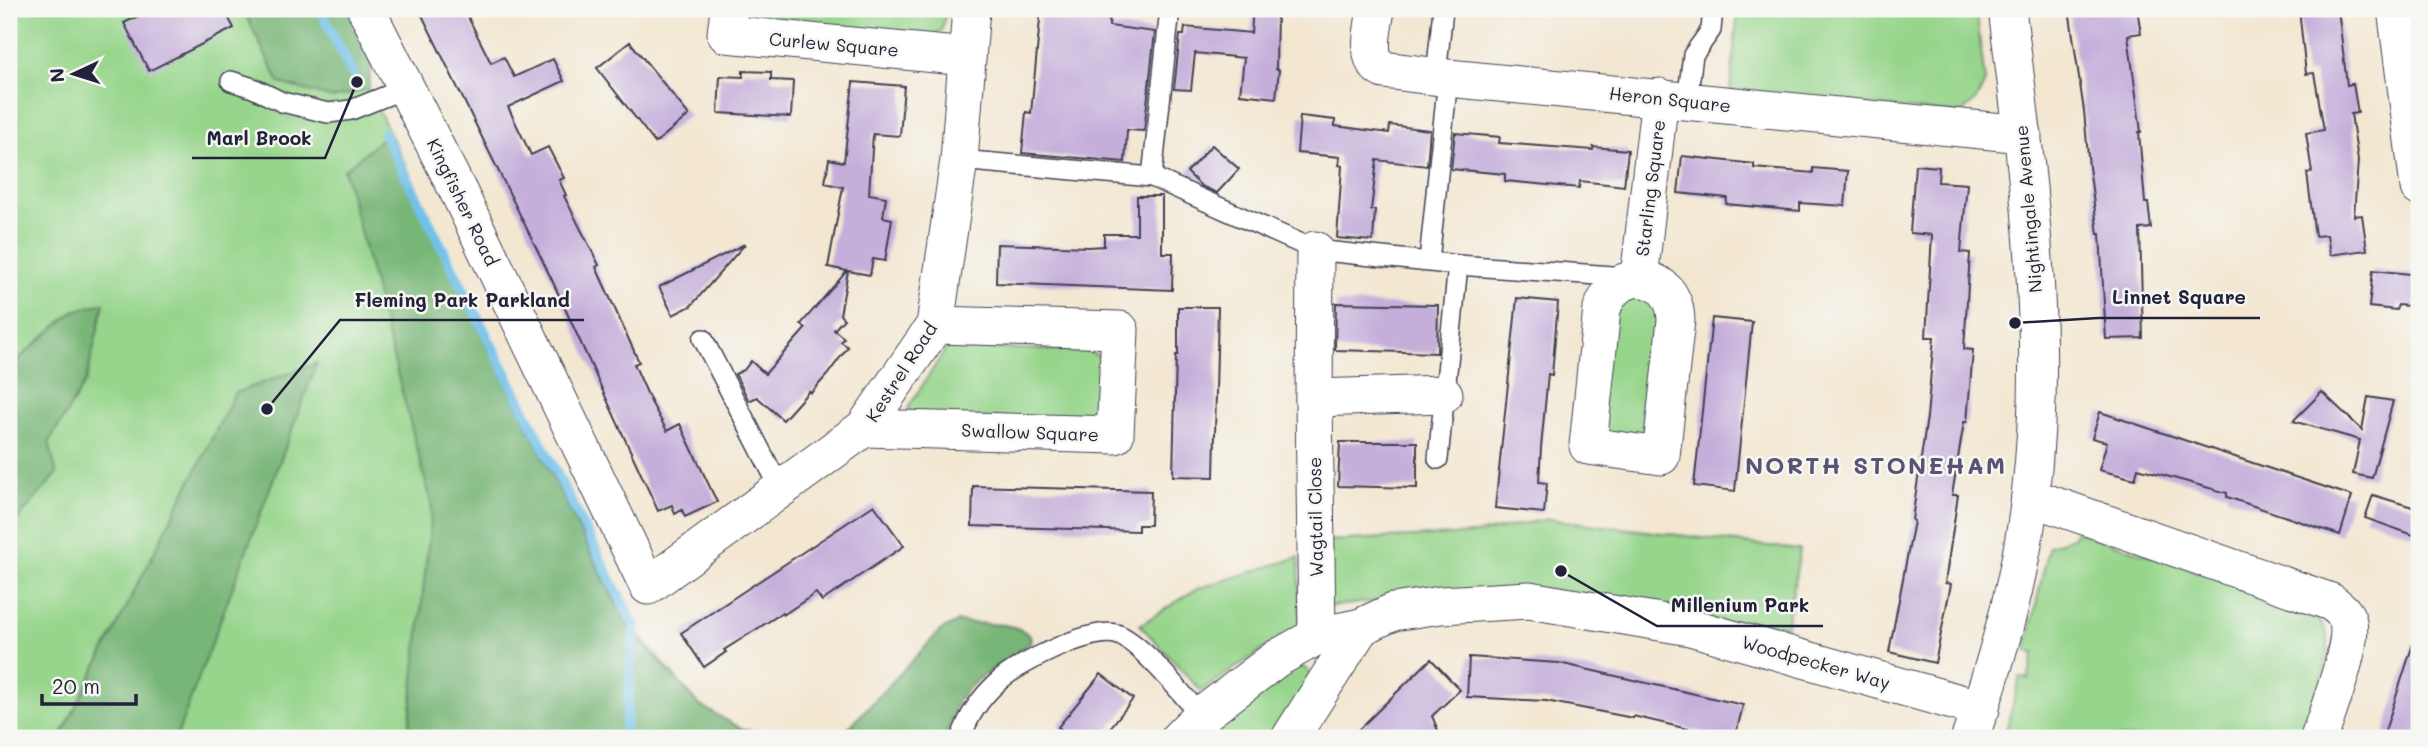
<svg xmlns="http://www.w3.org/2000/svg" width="2428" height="747" viewBox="0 0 2428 747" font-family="Mali,sans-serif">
	<rect width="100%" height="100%" fill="#f6f6f2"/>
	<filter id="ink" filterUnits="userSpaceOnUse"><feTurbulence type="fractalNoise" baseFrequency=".0143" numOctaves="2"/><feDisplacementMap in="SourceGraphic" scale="14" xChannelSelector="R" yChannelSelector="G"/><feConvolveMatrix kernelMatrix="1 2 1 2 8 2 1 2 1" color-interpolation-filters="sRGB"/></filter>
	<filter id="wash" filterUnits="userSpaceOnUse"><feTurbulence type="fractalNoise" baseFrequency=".00686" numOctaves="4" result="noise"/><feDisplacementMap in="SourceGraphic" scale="28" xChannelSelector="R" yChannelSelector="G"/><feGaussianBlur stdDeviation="1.57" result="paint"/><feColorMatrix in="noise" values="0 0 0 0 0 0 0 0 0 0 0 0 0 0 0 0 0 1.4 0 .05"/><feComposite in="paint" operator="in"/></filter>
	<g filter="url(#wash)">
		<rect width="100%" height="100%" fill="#f3e7d2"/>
		<g fill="#96d58b" stroke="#5c7c63" stroke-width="2">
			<polygon points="9,9 329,9 631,626 699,705 744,730 803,738 9,738"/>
			<polygon points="751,9 946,9 942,30 932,36 765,19 753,13"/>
			<polygon points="1738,9 1976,9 1985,82 1977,99 1960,114 1730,91"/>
			<polygon points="1662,285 1661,456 1588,446 1602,309"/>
			<polygon points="947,347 1087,351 1106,359 1100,415 1092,421 912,416 908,408"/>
			<polygon points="1548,519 1800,550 1784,641 1447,593 1326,607 1325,541 1475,534"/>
			<path d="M2076,531L2293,603C2305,611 2320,618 2326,632C2335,653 2311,715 2304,738H2004L2020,677L2028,679L2034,653L2026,650L2049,546L2074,537Z"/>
			<polygon points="1299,557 1300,625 1201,691 1140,625 1197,589"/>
			<polygon points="1298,664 1309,671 1312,684 1276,738 1202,738"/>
		</g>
		<g fill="#78b677" stroke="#4d6c59" stroke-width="2">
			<polygon points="243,9 349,9 372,52 369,89 333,98 279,83"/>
			<polygon points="384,137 627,626 699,705 744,730 803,738 408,738 432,506 344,170"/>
			<polygon points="104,303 86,381 49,442 57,474 9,529 9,427 16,421 9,367 74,311"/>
			<polygon points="317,363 176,738 60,738 235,393"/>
			<path d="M957,622L1005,625L1017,628L1030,635L1031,641C1013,659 968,680 958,701C952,712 950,726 945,738H839L941,630Z"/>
		</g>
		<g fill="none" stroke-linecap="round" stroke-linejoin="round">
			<g stroke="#6fc1eb" stroke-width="10">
				<polyline points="320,9 357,82"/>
				<polyline points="384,133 635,627 624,738"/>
			</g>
		</g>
		<g id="blocks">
			<g fill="#c4aeda">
				<polygon points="152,9 224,9 234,28 149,71 124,23"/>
				<polygon points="419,9 464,9 491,63 504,57 514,77 553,59 564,81 508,107 531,155 548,147 564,178 559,180 566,195 564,196 599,265 596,267 639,362 634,364 651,402 667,431 680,424 717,502 685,517 682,510 675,514 672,505 658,511 551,278"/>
				<polygon points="1041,9 1110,9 1109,26 1155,32 1144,131 1127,130 1125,162 1022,153 1026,112 1031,113"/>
				<polygon points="1253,9 1277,9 1276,69 1279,70 1276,98 1240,94 1244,58 1195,53 1191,90 1174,89 1180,35 1184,35 1185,27 1251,33"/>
				<polygon points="2069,9 2137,9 2141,33 2128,35 2139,117 2141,132 2139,132 2145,203 2148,203 2151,228 2140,229 2143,338 2106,339 2100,234 2098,234 2089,167 2084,111"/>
				<polygon points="2299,9 2338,9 2347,85 2353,84 2358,113 2351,114 2358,160 2354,216 2362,215 2367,250 2330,255 2327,235 2315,236 2307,173 2312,172 2306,133 2324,130 2314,73 2306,74"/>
				<polygon points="630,42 689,115 655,143 597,68"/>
				<polygon points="743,71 771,72 771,80 793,81 791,117 718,113 720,76 743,77"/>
				<polygon points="853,82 904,86 900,136 873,134 869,194 886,197 883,217 892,219 885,261 873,259 870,275 848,271 840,315 844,319 834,330 844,338 841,342 848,347 827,375 811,393 809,391 783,420 757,397 749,401 735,374 744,370 751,361 765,374 806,328 801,324 847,271 828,267 843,187 825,183 829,159 844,162"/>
				<polygon points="1300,116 1335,120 1335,126 1389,133 1390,125 1430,130 1427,166 1377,160 1371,210 1375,210 1373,241 1337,238 1342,166 1339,165 1340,157 1297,153"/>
				<polygon points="1455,133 1500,137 1499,143 1593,150 1593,147 1628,150 1624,186 1580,181 1579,188 1505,181 1505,174 1451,169"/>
				<polygon points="1212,145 1239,169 1217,193 1201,186 1187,172"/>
				<polygon points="1682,156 1754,164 1754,168 1813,173 1813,168 1848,171 1845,206 1800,203 1800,211 1726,204 1727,198 1678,193"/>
				<polygon points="1915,165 1939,167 1938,182 1967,184 1961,252 1970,253 1964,349 1973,350 1967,422 1964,422 1952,495 1958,495 1945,583 1951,584 1935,663 1889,652 1914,521 1912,520 1927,417 1934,337 1926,337 1932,235 1910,233"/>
				<polygon points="1137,196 1162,196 1162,253 1173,253 1172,290 996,283 997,244 1089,247 1104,246 1104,234 1137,234"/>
				<polygon points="745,244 691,306 673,315 659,287"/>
				<polygon points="2373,270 2419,275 2419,307 2398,305 2396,310 2369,307"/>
				<polygon points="1517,298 1558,302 1552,375 1548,374 1541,448 1539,482 1547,483 1544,513 1495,508"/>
				<polygon points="1336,303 1438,305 1437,353 1335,350"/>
				<polygon points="1178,307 1218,307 1214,477 1173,476 1176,355 1178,355"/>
				<polygon points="1712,318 1752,322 1735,491 1694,486"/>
				<polygon points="2322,392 2362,430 2368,397 2393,401 2372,478 2353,474 2360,440 2293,421"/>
				<polygon points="2100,412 2352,496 2340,535 2227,497 2227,493 2138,468 2135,479 2099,470 2107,442 2092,438"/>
				<polygon points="1340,442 1417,442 1417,488 1338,486"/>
				<polygon points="973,486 1151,491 1150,525 1138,525 1138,531 972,526"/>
				<polygon points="2373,495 2419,509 2419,537 2365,518"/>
				<polygon points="874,505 904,546 822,601 816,593 783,615 782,613 724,650 726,652 704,667 681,633"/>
				<polygon points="2414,641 2419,642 2419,738 2398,738 2384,734"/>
				<polygon points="1469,657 1559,663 1743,705 1735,738 1708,738 1709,734 1633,716 1633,718 1546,701 1467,697"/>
				<polygon points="1431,659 1460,690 1432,716 1441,738 1350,738"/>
				<polygon points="1101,674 1133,699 1102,738 1072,738 1058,727"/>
			</g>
		</g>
	</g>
	<g filter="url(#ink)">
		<use href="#blocks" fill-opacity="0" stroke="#414052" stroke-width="2"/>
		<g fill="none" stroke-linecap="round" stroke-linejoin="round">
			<defs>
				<g id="service">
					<polyline points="1436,76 1443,9"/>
					<polyline points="231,81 253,88 282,102 328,113 351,110 406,88"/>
					<polyline points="1687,101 1693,55 1711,30 1713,9"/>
					<polyline points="959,160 1152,177 1315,250 1458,265 1626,277"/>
					<polyline points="1152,177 1170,9"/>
					<polyline points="1429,261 1448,78"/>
					<polyline points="703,339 780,488"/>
					<polyline points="1438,459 1458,265"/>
					<path d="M961,738C968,716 981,697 999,681C1019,663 1089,628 1116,634C1139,640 1184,696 1201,716"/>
				</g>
				<g id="minor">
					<polyline points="366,9 460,195 648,586 864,428 935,325 959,160 971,9"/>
					<polyline points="729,9 726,34 967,57"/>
					<path d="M1376,9C1374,27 1363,61 1384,70L1448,78L2023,134"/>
					<polyline points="2396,9 2419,187"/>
					<polyline points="1315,250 1314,398 1317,636"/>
					<path d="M1639,278C1663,281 1675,296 1676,320L1661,456L1588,446L1602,309C1609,290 1619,281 1639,278Z"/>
					<polyline points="1639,278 1660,97"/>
					<polyline points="1314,398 1444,394"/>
					<polyline points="864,428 1115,435 1120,330 935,325"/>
					<path d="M2030,497L2331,602C2339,608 2346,613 2348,622C2354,645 2327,713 2319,738"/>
					<polyline points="1179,738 1201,716 1276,659 1317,636 1361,627 1393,612 1441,605 1529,600 1690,627 1981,709"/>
					<polyline points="1290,738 1361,627"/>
					<path d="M1970,738C1997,661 2021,578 2030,496C2050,333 2027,170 2007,9"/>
				</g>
			</defs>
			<use href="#service" stroke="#414052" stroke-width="22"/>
			<use href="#minor" stroke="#414052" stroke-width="39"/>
			<use href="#service" stroke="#fff" stroke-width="19"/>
			<use href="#minor" stroke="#fff" stroke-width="37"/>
		</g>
	</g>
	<g text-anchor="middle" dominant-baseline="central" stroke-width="5" stroke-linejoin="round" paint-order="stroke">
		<g font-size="18" fill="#22223b" stroke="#f6f6f2">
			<text transform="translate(834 44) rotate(5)">Curlew Square</text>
			<text transform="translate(1670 99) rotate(6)">Heron Square</text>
			<text transform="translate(1650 188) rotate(-83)">Starling Square</text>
			<text transform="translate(463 202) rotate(64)">Kingfisher Road</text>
			<text transform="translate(2028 209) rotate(-95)">Nightingale Avenue</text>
			<text transform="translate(901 372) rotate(-57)">Kestrel Road</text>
			<text transform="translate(1030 432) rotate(2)">Swallow Square</text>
			<text transform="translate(1315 517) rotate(-91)">Wagtail Close</text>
			<text transform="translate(1816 662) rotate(16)">Woodpecker Way</text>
		</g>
		<g font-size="24" font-weight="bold" letter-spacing="2" fill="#5b5373" stroke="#f6f6f2">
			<text x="1876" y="464">NORTH STONEHAM</text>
		</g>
	</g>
	<path fill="none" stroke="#22223b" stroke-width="2.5" d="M357 82L325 158H192M2015 323L2098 318H2260M267 409L340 320H584M1561 571L1657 626H1823"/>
	<g fill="#22223b" stroke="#f6f6f2" stroke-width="2.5">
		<circle cx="357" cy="82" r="7"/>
		<circle cx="2015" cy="323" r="7"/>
		<circle cx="267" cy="409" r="7"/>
		<circle cx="1561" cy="571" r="7"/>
	</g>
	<g font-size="19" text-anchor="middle" font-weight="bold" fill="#22223b" stroke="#f6f6f2" stroke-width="5" stroke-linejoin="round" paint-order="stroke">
		<text x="259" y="145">Marl Brook</text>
		<text x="2179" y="304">Linnet Square</text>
		<text x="462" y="307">Fleming Park Parkland</text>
		<text x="1740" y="612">Millenium Park</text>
	</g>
	<rect width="2428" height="747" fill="none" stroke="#f6f6f2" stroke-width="35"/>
	<g transform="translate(74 74) rotate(266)" stroke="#f6f6f2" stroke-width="5" paint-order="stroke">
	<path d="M0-5L12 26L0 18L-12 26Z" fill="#22223b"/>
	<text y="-10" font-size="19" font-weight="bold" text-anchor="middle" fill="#22223b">N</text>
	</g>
	<path d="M42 694v10h94v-10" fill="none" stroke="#22223b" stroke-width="3.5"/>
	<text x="52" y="694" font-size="21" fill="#22223b" stroke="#f6f6f2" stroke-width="5" paint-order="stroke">20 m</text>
</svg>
